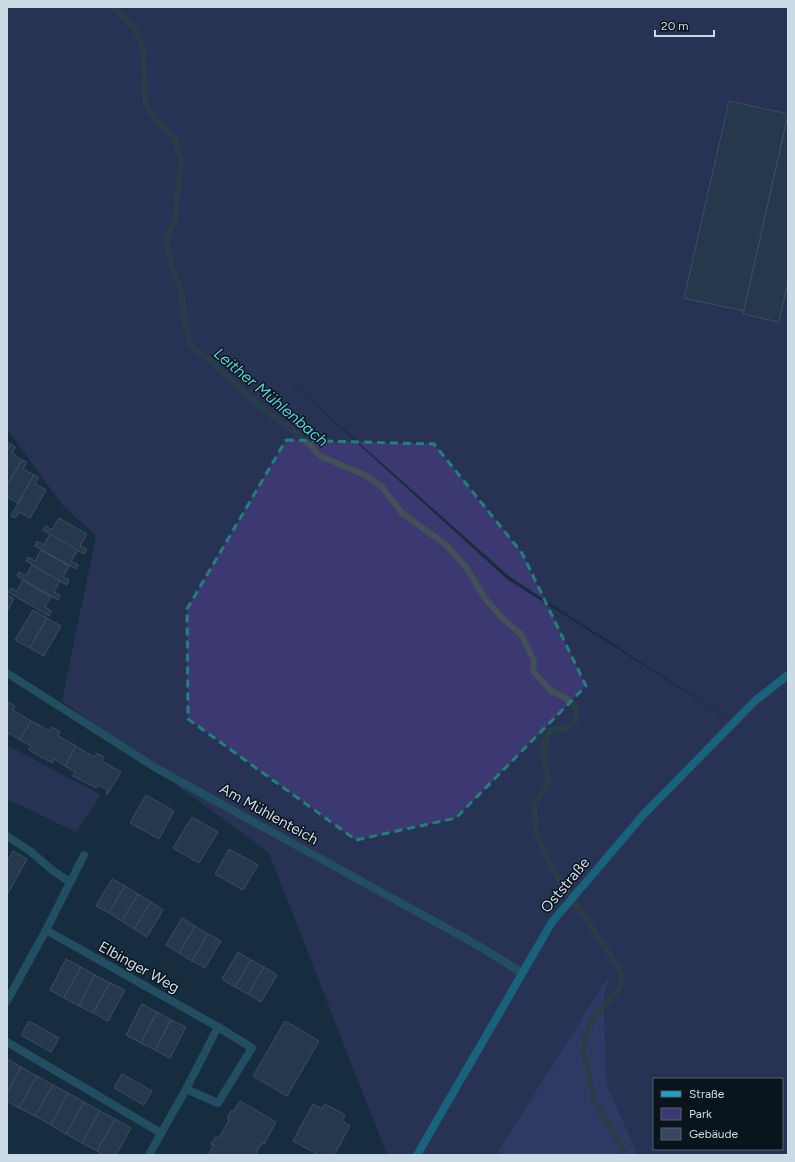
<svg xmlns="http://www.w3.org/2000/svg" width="795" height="1162" viewBox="0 0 795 1162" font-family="Figtree,sans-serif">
	<rect width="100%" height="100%" fill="#152d3e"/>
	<g fill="#3c3972" fill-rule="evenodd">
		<path d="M7,7H788V1155H638L606,1083L604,998L609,974L496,1155H387L269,853L62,701L96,535L64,507L7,429ZM258,353L510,577L749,732L507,579ZM654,1079H782V1149H654Z"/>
		<polygon points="7,745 101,795 76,832 7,799"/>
	</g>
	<polygon fill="#4d4a90" points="610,973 604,998 606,1083 638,1155 496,1155"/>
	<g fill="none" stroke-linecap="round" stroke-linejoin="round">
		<polyline stroke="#415155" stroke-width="6" points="113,7 136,30 143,50 146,105 158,122 173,136 181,160 175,220 166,239 172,267 181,291 184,317 191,346 213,363 239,388 268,413 289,427 310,445 320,456 365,475 382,487 402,513 446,545 466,567 484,597 502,618 521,634 534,661 533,671 551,691 566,698 576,707 576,721 567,728 549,731 543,751 549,780 544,790 534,804 535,827 540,842 551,867 619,968 622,980 619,989 593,1017 583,1048 594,1100 623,1149 624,1155"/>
	</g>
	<g fill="#39465d" stroke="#67758e">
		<polygon points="729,101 788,114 744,311 684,298"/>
		<polygon points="788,115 788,281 779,322 743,314"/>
		<polygon points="7,442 11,444 7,451"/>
		<polygon points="11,444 15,447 12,453 22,460 7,486 7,451"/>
		<polygon points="22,460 27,462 23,469 34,475 18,503 7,497 7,486"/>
		<polygon points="34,475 39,478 35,484 46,490 30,518 19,512 15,518 11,516"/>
		<polygon points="59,518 87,534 80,546 87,549 84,554 43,530 46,526 52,530"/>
		<polygon points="50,534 78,550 71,561 78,565 76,569 35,546 37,541 44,545"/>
		<polygon points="41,550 69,566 63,577 69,580 67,585 26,561 28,557 35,561"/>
		<polygon points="32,565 60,581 54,592 60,595 58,600 17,576 19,572 26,576"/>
		<polygon points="23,580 51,597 45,607 51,611 49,616 8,592 11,588 17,591"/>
		<polygon points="7,595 14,599 7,612"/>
		<polygon points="33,610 47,618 30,648 15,640"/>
		<polygon points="47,618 61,626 44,656 30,648"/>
		<polygon points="8,702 15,706 13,710 31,721 20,740 9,733 7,736"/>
		<polygon points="31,721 50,731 52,727 60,732 58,736 76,746 65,766 54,759 52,763 29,750 31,746 20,740"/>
		<polygon points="76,746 94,757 97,753 104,757 102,761 121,772 107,795 106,794 108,790 98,785 96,788 73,776 75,772 65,766"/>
		<polygon points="146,795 174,811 159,839 130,823"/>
		<polygon points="192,817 218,832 199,863 173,848"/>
		<polygon points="229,849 258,865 243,890 215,874"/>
		<polygon points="13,851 27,859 7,895 7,862"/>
		<polygon points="112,879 125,886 109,913 96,906"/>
		<polygon points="125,886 138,894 122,921 109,913"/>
		<polygon points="138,894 151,902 134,929 122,921"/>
		<polygon points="151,902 163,910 147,937 134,929"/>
		<polygon points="182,918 195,926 179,953 166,945"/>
		<polygon points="195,926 208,934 192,961 179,953"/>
		<polygon points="208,934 221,941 205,968 192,961"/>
		<polygon points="238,952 251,960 235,987 222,979"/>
		<polygon points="66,959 81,967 64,998 50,990"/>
		<polygon points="251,960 264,967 248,994 235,987"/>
		<polygon points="81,967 95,975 79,1006 64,998"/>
		<polygon points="264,967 277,975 261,1002 248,994"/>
		<polygon points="95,975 110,983 93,1013 79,1006"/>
		<polygon points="110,983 125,990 108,1021 93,1013"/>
		<polygon points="142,1004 157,1012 141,1043 126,1035"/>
		<polygon points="157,1012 171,1020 155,1050 141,1043"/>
		<polygon points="171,1020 186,1027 170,1058 155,1050"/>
		<polygon points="29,1021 59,1038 51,1052 21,1035"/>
		<polygon points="285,1021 319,1041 287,1096 253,1076"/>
		<polygon points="7,1059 21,1067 7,1093"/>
		<polygon points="21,1067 37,1076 19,1108 7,1101 7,1093"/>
		<polygon points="122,1074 152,1091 144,1105 114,1088"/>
		<polygon points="37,1076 53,1085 35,1116 19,1108"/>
		<polygon points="53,1085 68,1093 51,1125 35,1116"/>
		<polygon points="68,1093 84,1102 66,1134 51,1125"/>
		<polygon points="240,1101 276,1122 264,1144 262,1143 255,1155 256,1155 208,1155 214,1145 211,1144 216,1137 219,1138 229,1120 227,1118 231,1111 233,1112"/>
		<polygon points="84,1102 100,1111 82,1143 66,1134"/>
		<polygon points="313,1104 322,1109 325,1104 345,1115 342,1121 350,1126 334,1155 319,1155 293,1141"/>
		<polygon points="100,1111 115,1119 97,1151 82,1143"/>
		<polygon points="115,1119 131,1128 116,1155 104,1155 97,1151"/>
	</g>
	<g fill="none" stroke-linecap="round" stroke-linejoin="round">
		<polyline stroke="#31778d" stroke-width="8" points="7,836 30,851 52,870 70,882"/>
		<g stroke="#31778d" stroke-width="8">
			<polyline points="7,673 156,768 479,946 522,973"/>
			<polyline points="46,930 218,1027"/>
			<polyline points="7,1001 46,930 84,855"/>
			<polyline points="7,1042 161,1133"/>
			<polyline points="149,1155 186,1089 218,1027 252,1048 218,1103 186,1089"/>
		</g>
		<polyline stroke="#1ba2c5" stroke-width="8" points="417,1155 552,922 644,814 756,700 788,675"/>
	</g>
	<path d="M0 0H795V1162H0ZM286,440L434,444L522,553L586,686L456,818L356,840L188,719L187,609Z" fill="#152d3e" fill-opacity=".55" fill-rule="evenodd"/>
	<path fill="none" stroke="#22807a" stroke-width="3" stroke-dasharray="8 5" stroke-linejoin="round" d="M286,440L434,444L522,553L586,686L456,818L356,840L188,719L187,609Z"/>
	<g text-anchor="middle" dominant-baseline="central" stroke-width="3" stroke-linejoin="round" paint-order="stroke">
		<g font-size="15" fill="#ccdae5" stroke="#0a141c">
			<text transform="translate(269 814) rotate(29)">Am Mühlenteich</text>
			<text transform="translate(565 885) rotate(-50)">Oststraße</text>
			<text transform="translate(139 967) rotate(29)">Elbinger Weg</text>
		</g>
		<g font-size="16" font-style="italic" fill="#51d4dc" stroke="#0a141c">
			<text transform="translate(271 397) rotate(40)">Leither Mühlenbach</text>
		</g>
	</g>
	<rect width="795" height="1162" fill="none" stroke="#ccdae5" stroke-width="16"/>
	<rect x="653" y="1078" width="130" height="72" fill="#0a141c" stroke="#58636c"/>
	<rect x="661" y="1091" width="20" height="6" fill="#1ba2c5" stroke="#58636c"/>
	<text x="689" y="1098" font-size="12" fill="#ccdae5">Straße</text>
	<rect x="661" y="1108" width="20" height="12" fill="#3c3972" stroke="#58636c"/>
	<text x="689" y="1118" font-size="12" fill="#ccdae5">Park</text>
	<rect x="661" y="1128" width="20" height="12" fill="#39465d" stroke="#58636c"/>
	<text x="689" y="1138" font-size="12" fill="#ccdae5">Gebäude</text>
	<path d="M655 30v6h59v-6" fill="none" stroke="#ccdae5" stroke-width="2"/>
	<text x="661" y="30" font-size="12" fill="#ccdae5" stroke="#0a141c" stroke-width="3" paint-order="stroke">20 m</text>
</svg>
